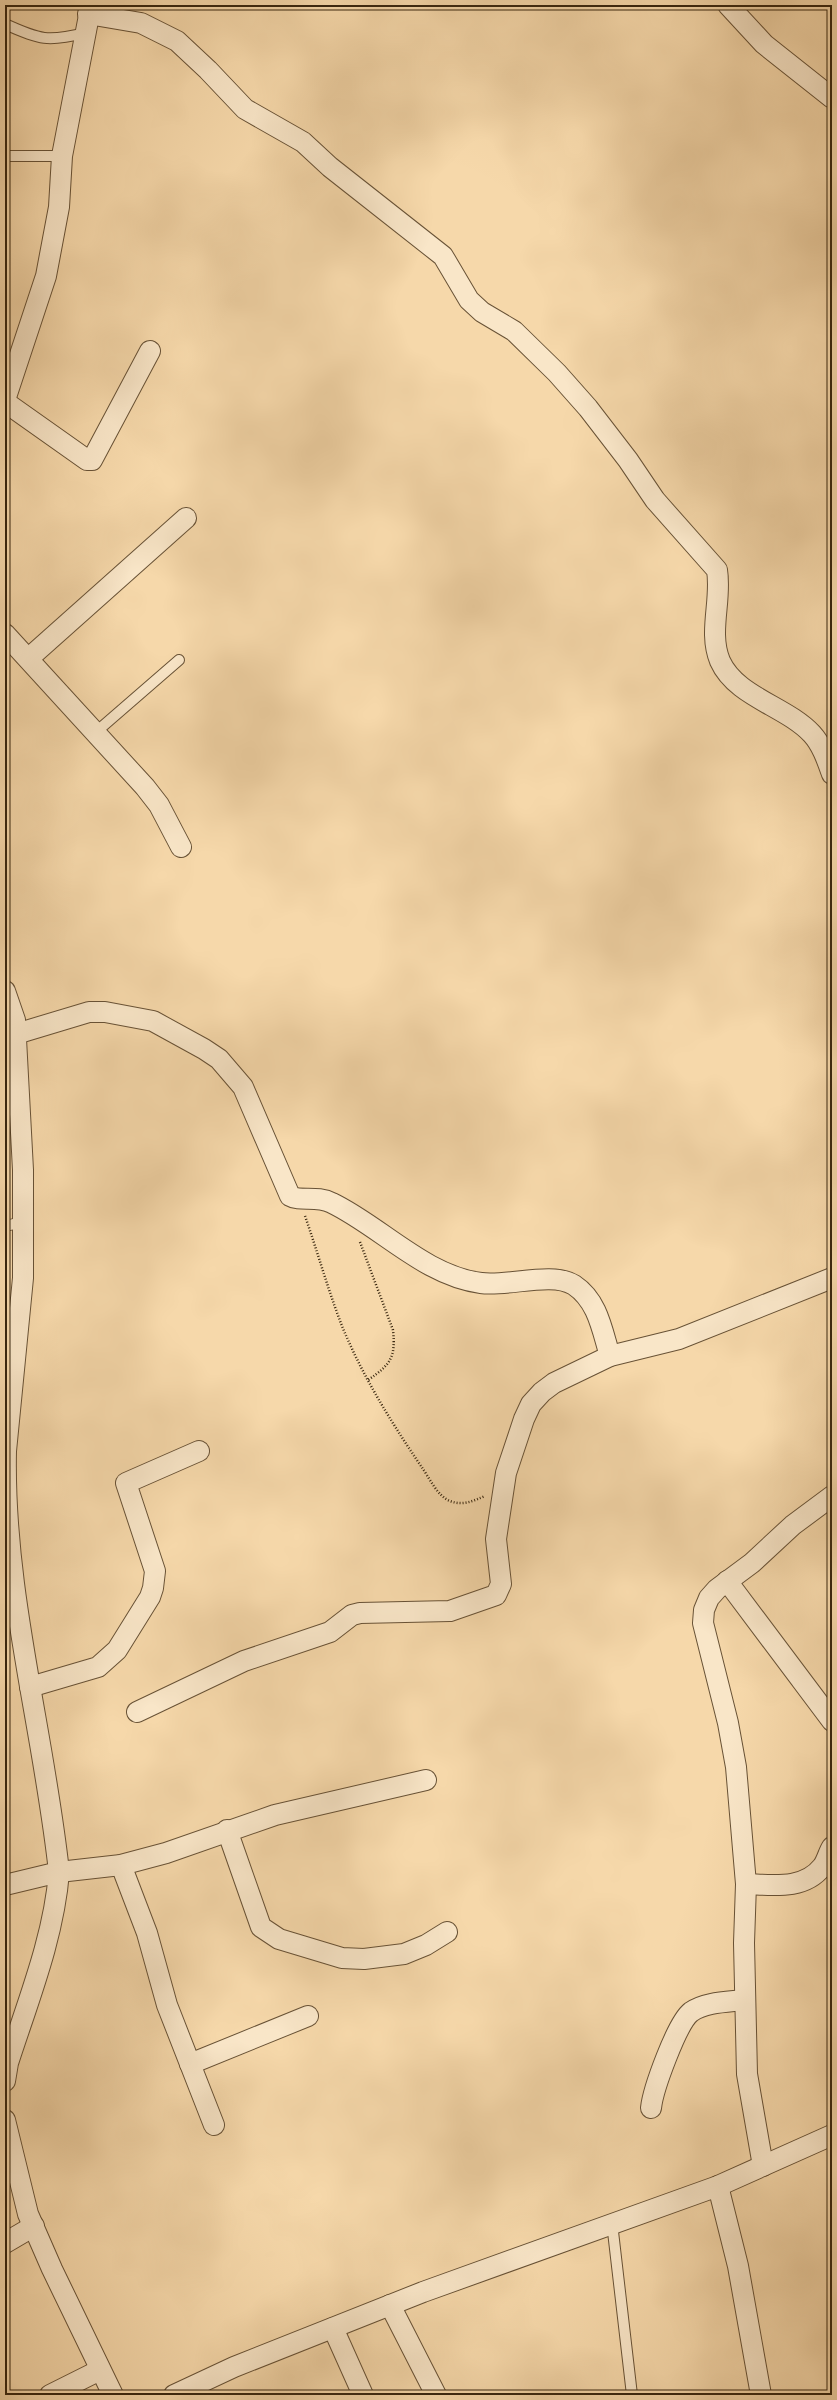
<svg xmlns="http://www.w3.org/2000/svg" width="837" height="2400" viewBox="0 0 837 2400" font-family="Cardo,serif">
	<rect width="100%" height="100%" fill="#f6d8aa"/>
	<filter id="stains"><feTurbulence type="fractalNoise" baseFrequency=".005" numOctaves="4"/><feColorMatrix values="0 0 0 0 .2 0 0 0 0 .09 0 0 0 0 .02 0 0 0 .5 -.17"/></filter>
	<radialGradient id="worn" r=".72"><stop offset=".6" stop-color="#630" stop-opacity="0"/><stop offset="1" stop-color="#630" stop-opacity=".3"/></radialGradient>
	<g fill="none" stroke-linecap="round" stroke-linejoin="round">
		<defs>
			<g id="lane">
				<path d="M5,24C40,40 48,42 85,33"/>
				<polyline points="5,156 62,156"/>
				<polyline points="96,732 179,660"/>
				<polyline points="5,1226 23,1222"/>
				<polyline points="612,2223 632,2395"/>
			</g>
			<g id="street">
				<polyline points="728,5 764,44 832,98"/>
				<path d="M88,14L141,23L177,41L208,70L245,109L303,142L330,167L443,256L469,300L482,312L514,331L557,373L588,408L628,460L655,500L717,570C722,600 708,632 720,661C736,697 786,706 812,734C822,745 827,760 832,774"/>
				<polyline points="5,400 46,276 59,207 62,156 91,5"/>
				<polyline points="5,402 87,460 92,460 150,351"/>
				<polyline points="5,634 145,787 159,805 181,847"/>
				<polyline points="29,658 186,518"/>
				<path d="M5,991L15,1020L23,1170V1278L6,1451C3,1593 44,1731 59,1872C54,1937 28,2001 8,2063L5,2081"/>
				<path d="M16,1034L89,1012H105L153,1021L204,1049L219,1059L243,1087L290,1196C300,1202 317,1195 332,1203C380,1226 425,1276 481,1283C508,1287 552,1271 574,1285C598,1301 602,1330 610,1356"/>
				<polyline points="727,1581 832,1721"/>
				<polyline points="30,1687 98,1667 117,1650 150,1597 153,1588 155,1571 126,1483 199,1451"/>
				<polyline points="137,1712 244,1661 330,1632 352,1615 360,1613 450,1611 496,1595 501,1584 496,1539 506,1473 524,1419 531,1404 542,1392 554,1383 610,1356 679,1339 832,1278"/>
				<polyline points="227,1830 261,1927 279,1939 342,1958 364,1959 404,1954 426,1945 447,1932"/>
				<polyline points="121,1865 147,1933 167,2005 214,2125"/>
				<path d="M746,1884C773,1885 804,1890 822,1867C827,1861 828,1853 832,1847"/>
				<polyline points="5,1885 59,1872 121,1865 166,1853 275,1815 426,1780"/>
				<polyline points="190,2064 308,2016"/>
				<path d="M651,2108C653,2089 677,2023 691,2012C705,2002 728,2002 744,2000"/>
				<polyline points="5,2120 28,2214 52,2269 113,2395"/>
				<polyline points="763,2166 747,2074 744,1943 746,1884 736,1767 728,1723 703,1623 704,1610 709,1598 717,1589 752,1563 793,1525 832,1496"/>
				<polyline points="718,2186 738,2266 761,2395"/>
				<polyline points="5,2243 34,2226"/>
				<polyline points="390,2305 436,2395"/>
				<polyline points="333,2328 363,2395"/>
				<polyline points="50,2395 100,2370"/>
				<polyline points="174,2395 234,2367 423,2292 718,2186 832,2135"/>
			</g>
		</defs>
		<use href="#lane" stroke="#685236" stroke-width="12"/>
		<use href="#street" stroke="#685236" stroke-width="22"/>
		<g stroke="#38260f" stroke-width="2.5" stroke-dasharray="1 2" stroke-linecap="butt">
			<path d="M305,1216C318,1253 328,1290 342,1326C362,1375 391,1422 421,1466C429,1477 437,1496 450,1501C463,1506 473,1501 485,1496"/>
			<path d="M360,1242L393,1330C396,1358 390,1365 368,1380"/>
		</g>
		<use href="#lane" stroke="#f9e6c8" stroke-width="10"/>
		<use href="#street" stroke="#f9e6c8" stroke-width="20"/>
	</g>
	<rect width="837" height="2400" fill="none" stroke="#f6d8aa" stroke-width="20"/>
	<rect x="6" y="6" width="825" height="2388" fill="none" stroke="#38260f" stroke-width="2"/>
	<rect x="10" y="10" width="817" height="2380" fill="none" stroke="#38260f"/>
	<rect width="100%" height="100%" filter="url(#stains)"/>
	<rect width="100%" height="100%" fill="url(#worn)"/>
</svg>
